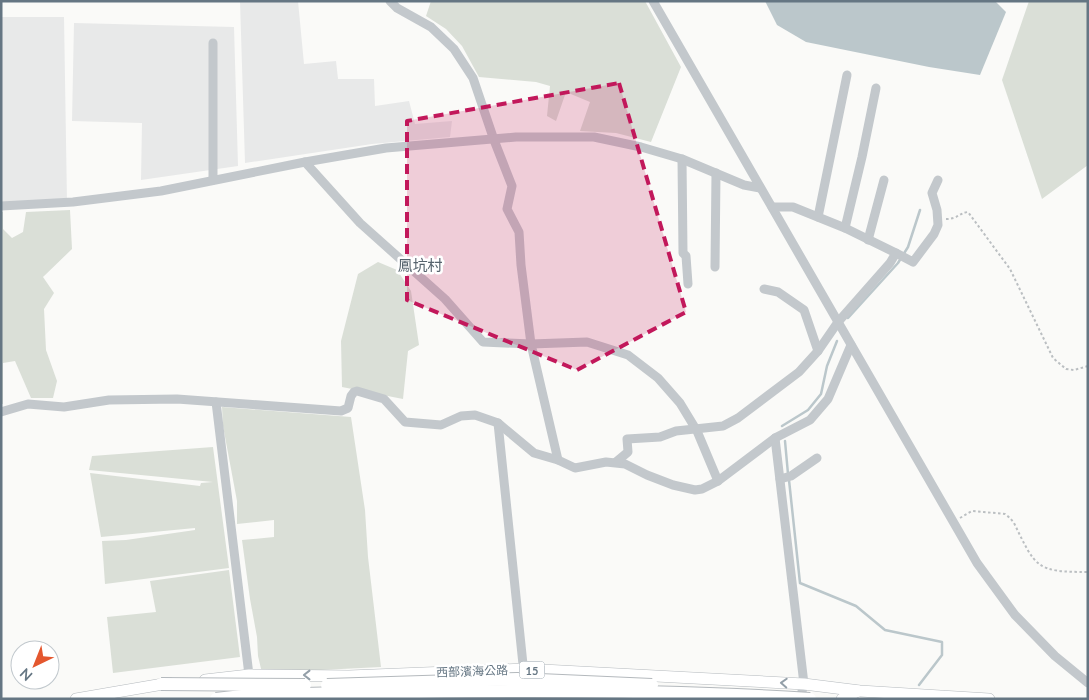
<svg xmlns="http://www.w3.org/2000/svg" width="1089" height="700" viewBox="0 0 1089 700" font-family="Lato,'Noto Sans TC',sans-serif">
	<rect width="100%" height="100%" fill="#fafaf8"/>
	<g fill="#e8e9e9">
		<polygon points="240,1 298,1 304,64 336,61 338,79 374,79 375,106 409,101 415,124 452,121 450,137 372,144 245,163"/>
		<polygon points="1,17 64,17 67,202 1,203"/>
		<polygon points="74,23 234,27 238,166 141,180 142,123 72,121"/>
	</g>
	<g fill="#dadfd7">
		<polygon points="431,1 645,1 681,67 651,142 616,133 580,131 590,102 566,92 556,121 547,116 550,86 536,82 479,77 462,46 446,29 426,16"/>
		<polygon points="1029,1 1088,1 1088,165 1042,199 1002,80"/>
		<polygon points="70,210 72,249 43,277 54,293 44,309 46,350 57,381 53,398 31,398 15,361 3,363 3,404 1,404 1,212 3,212 3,229 12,238 23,232 26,212"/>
		<polygon points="378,262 397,270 411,291 419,345 408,351 403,399 342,387 341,341 358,274"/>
		<polygon points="222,407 351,417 365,510 368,557 381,667 262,673 258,656 257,637 250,599 242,540 274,537 274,520 237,524 237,501 223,426"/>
		<polygon points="213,447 229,568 105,584 102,541 126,540 195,530 195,528 101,537 90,473 200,486 201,483 213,482 89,470 92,456"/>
		<polygon points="229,570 240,657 113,673 107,617 156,612 150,581"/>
	</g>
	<polygon fill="#bbc7cb" points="765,1 995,1 1006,12 980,75 929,67 806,42 777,25"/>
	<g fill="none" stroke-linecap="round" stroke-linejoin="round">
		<g stroke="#bbc7cb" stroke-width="2.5">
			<polyline points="848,318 898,263 908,247 920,210"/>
			<polyline points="782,426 808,410 821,394 827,366 837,341"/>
			<polyline points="785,441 788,474"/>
			<polyline points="789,480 800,583 856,606 885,630 942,642 942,655 919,685"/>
		</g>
		<defs>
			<g id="major">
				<polyline points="205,680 249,675 349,676 524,669 804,684 860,691 989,699"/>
				<polyline points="76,699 169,683"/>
				<polyline points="842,699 858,691"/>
			</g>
		</defs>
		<use href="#major" stroke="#b5babe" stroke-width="12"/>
		<g stroke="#bbbfc2" stroke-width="2" stroke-dasharray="2.5 2.5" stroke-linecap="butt">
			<path d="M946,219C958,219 959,213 968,212L1010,269L1053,358L1066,369L1074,370L1088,366"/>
			<path d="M960,518L972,511L984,512L1005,514L1010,518L1014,523C1036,568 1036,572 1088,572"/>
		</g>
		<g stroke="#c3c8cc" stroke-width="9">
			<polyline points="390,1 397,8 431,27 454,49 473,78 494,140 512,186 507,209 519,232 521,265 531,344 558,460"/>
			<polyline points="653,1 977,563 1015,615 1055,656 1088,683"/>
			<polyline points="682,159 683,253 686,256 688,284"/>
			<polyline points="305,162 360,223 445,299 483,342 531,344 587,342 628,355 658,378 680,403 697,431 718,481"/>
			<polyline points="213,180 213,43"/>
			<polyline points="1,206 73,202 161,191 305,162 386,148 516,137 594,137 641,147 682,159 744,185 760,188"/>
			<polyline points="818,217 847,75"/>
			<polyline points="845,228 862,157 876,88"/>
			<polyline points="868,240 884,180"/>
			<polyline points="896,253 913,262 934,234 938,225 937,210 932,193 938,180"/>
			<polyline points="715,267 716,173"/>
			<polyline points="764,289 778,292 804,310 818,351"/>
			<polyline points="216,402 249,675"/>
			<polyline points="1,412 28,404 64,407 109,400 177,399 341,411 348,408 351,396 354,392 357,391 384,399 405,422 441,425 461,416 475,415 498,423 534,453 558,460 575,468 606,462 625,464 647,475 673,485 695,490 702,489 718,481 775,438 810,420 828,399 851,345"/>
			<polyline points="498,423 524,674"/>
			<polyline points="775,438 804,684 800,699"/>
			<polyline points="616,462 628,452 627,439 660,437 676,431 723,426 738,418 799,372 818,351 838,322 890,263 896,253 845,228 793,207 772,207"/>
			<polyline points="780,479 791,476 817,458"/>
		</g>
		<use href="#major" stroke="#fff" stroke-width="11"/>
		<defs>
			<g id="highway-bridge">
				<polyline points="161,684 305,685"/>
				<polyline points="327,685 517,679 652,685"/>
				<path d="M216,699L251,695C437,691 624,687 810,699"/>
			</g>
		</defs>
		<use href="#highway-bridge" stroke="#b4b9bd" stroke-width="14" stroke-linecap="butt"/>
		<use href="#highway-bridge" stroke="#fff" stroke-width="12"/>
	</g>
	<defs><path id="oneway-chevron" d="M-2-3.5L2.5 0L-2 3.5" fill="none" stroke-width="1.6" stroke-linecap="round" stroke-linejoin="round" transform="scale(1.25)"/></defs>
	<g stroke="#939fa8">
		<use href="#oneway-chevron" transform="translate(307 675) rotate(-180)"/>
		<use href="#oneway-chevron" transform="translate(784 683) rotate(-177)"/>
	</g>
	<path fill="#c2185b" fill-opacity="0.2" stroke="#c2185b" stroke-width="4" stroke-dasharray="10 6" stroke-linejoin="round" d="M619,83L686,312L577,370L407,300V121Z"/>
	<g text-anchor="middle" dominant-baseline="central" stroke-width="5" stroke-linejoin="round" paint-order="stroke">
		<rect fill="#fff" stroke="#939fa8" stroke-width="1" x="519.5" y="661.5" width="25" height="17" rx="4"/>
		<g font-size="11" font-weight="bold" fill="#657683">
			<text x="532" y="670">15</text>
		</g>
		<g font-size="12" fill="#657683" stroke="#fff">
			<text transform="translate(472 671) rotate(-2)">西部濱海公路</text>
		</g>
		<g font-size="15" fill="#57646e" stroke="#fff">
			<text x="420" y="265">鳳坑村</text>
		</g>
	</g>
	<rect width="1089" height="700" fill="none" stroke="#657683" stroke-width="5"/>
	<g transform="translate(35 665) rotate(223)"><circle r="24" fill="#ffffff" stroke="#c1c8cd"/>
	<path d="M0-4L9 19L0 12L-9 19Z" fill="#e4572e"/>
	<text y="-8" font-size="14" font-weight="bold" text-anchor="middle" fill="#657683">N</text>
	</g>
</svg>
